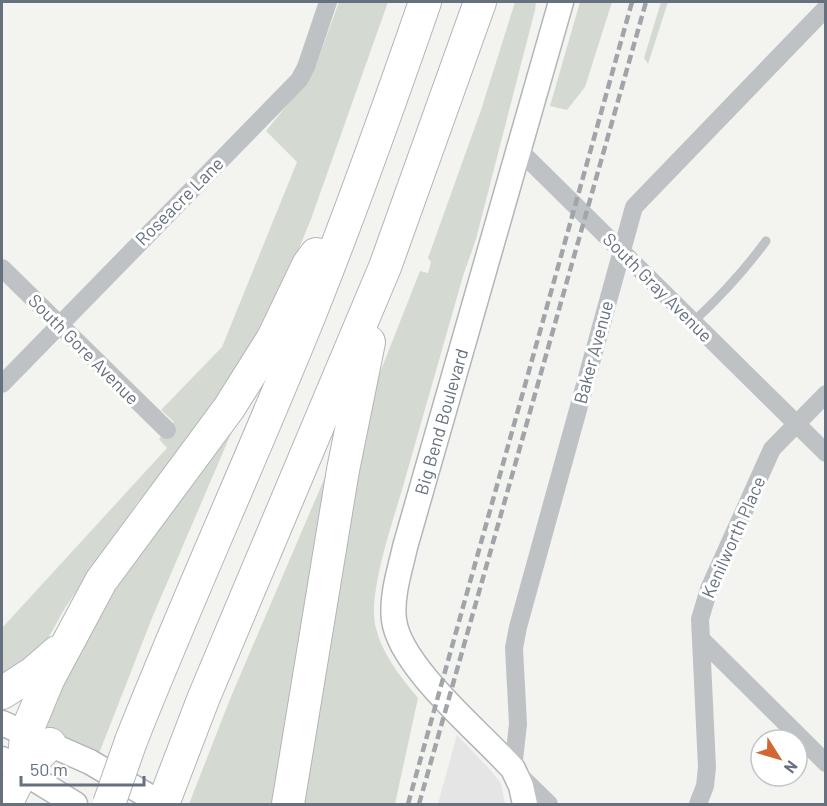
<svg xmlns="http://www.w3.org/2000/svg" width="827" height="806" viewBox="0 0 827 806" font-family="Barlow,sans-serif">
	<rect width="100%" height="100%" fill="#f3f4f0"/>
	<polygon fill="#e4e5e4" points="457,735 492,772 501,784 505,804 438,804"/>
	<g fill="#d4dad2">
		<polygon points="339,2 388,2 311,219 264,335 157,480 137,503 65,608 41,651 2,687 2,628 167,448 159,439 174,422 161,410 222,347 297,162 266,131 313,73"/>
		<path d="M515,2H536L535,10L476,239L463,276C443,347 422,419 402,490C392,523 369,592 375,624C381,653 400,676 418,698L395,804H297L366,408L420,271L428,273L431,262L428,258L481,110Z"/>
		<polygon points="580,2 612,2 585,87 567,110 550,106"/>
		<polygon points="661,2 668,2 648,64 644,58"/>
		<polygon points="245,401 152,618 98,756 45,733 40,722 92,618"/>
		<polygon points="337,449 281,804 189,804 230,699"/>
	</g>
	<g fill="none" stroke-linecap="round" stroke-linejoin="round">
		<defs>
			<g id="secondary">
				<polyline points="2,723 90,762 162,804"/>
				<polyline points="2,759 75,804"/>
				<path id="s1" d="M525,804L521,786L513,769C480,732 400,667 394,620C391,596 400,570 405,547L561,2"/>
			</g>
			<g id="motorway">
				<polyline points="2,693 33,673 57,652"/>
				<path d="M131,741C188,597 253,456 311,312C352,209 389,106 425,2"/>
				<polyline points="23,773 26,734 31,721 48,680 101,581 229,408 273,338 308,265 316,254"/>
				<path d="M7,804C15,780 31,761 50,744"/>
				<polyline points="163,804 204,697 385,267 480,2"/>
				<polyline points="288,804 343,470 369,342"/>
			</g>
		</defs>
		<use href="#secondary" stroke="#b2b6ba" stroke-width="27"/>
		<use href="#motorway" stroke="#b2b5b8" stroke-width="34"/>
		<path stroke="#bfc2c5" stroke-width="9" d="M693,322C720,297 744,271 766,241"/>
		<g stroke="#bfc2c5" stroke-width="18">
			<polyline points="519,150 826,453"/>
			<polyline points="2,268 167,430"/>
			<polyline points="2,384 299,80 306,67 328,2"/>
			<polyline points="702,640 826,763"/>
			<polyline points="549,804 513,769 518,724 514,648 518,627 634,207 826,8"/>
			<polyline points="698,804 705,786 707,767 700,619 709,589 772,449 826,394"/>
		</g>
		<use href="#secondary" stroke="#fff" stroke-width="24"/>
		<use href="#motorway" stroke="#fff" stroke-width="32"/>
		<g stroke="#a1a5aa" stroke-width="4.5" stroke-dasharray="9 4.5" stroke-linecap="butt">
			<polyline points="408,804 632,2"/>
			<polyline points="419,804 646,2"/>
		</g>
		<defs>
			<polyline id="motorway-bridge" points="109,804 131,741"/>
		</defs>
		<use href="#motorway-bridge" stroke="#b2b5b8" stroke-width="34" stroke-linecap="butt"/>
		<use href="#motorway-bridge" stroke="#fff" stroke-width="32"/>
	</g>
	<g text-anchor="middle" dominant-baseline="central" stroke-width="6" stroke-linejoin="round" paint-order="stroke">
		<g font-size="18" fill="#65717e" stroke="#fff">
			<text transform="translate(179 201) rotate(-45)">Roseacre Lane</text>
			<text transform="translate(658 287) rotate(45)">South Gray Avenue</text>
			<text transform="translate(84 349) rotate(45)">South Gore Avenue</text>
			<text transform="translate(593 352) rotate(-75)">Baker Avenue</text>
			<text stroke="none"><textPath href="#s1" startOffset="435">Big Bend Boulevard</textPath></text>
			<text transform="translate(733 537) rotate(-66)">Kenilworth Place</text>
		</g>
	</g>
	<rect width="827" height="806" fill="none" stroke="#65717e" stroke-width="6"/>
	<g transform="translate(779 758) rotate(127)"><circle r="28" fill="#ffffff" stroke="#c1c6cb" stroke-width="1.5"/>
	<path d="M0-4.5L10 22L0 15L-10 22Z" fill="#d16733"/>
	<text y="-9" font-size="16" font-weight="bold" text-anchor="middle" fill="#65717e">N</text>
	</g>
	<path d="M21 776v9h123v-9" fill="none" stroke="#65717e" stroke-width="3"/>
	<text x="30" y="776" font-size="18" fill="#65717e" stroke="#ffffff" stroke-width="4.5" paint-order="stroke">50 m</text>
</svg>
